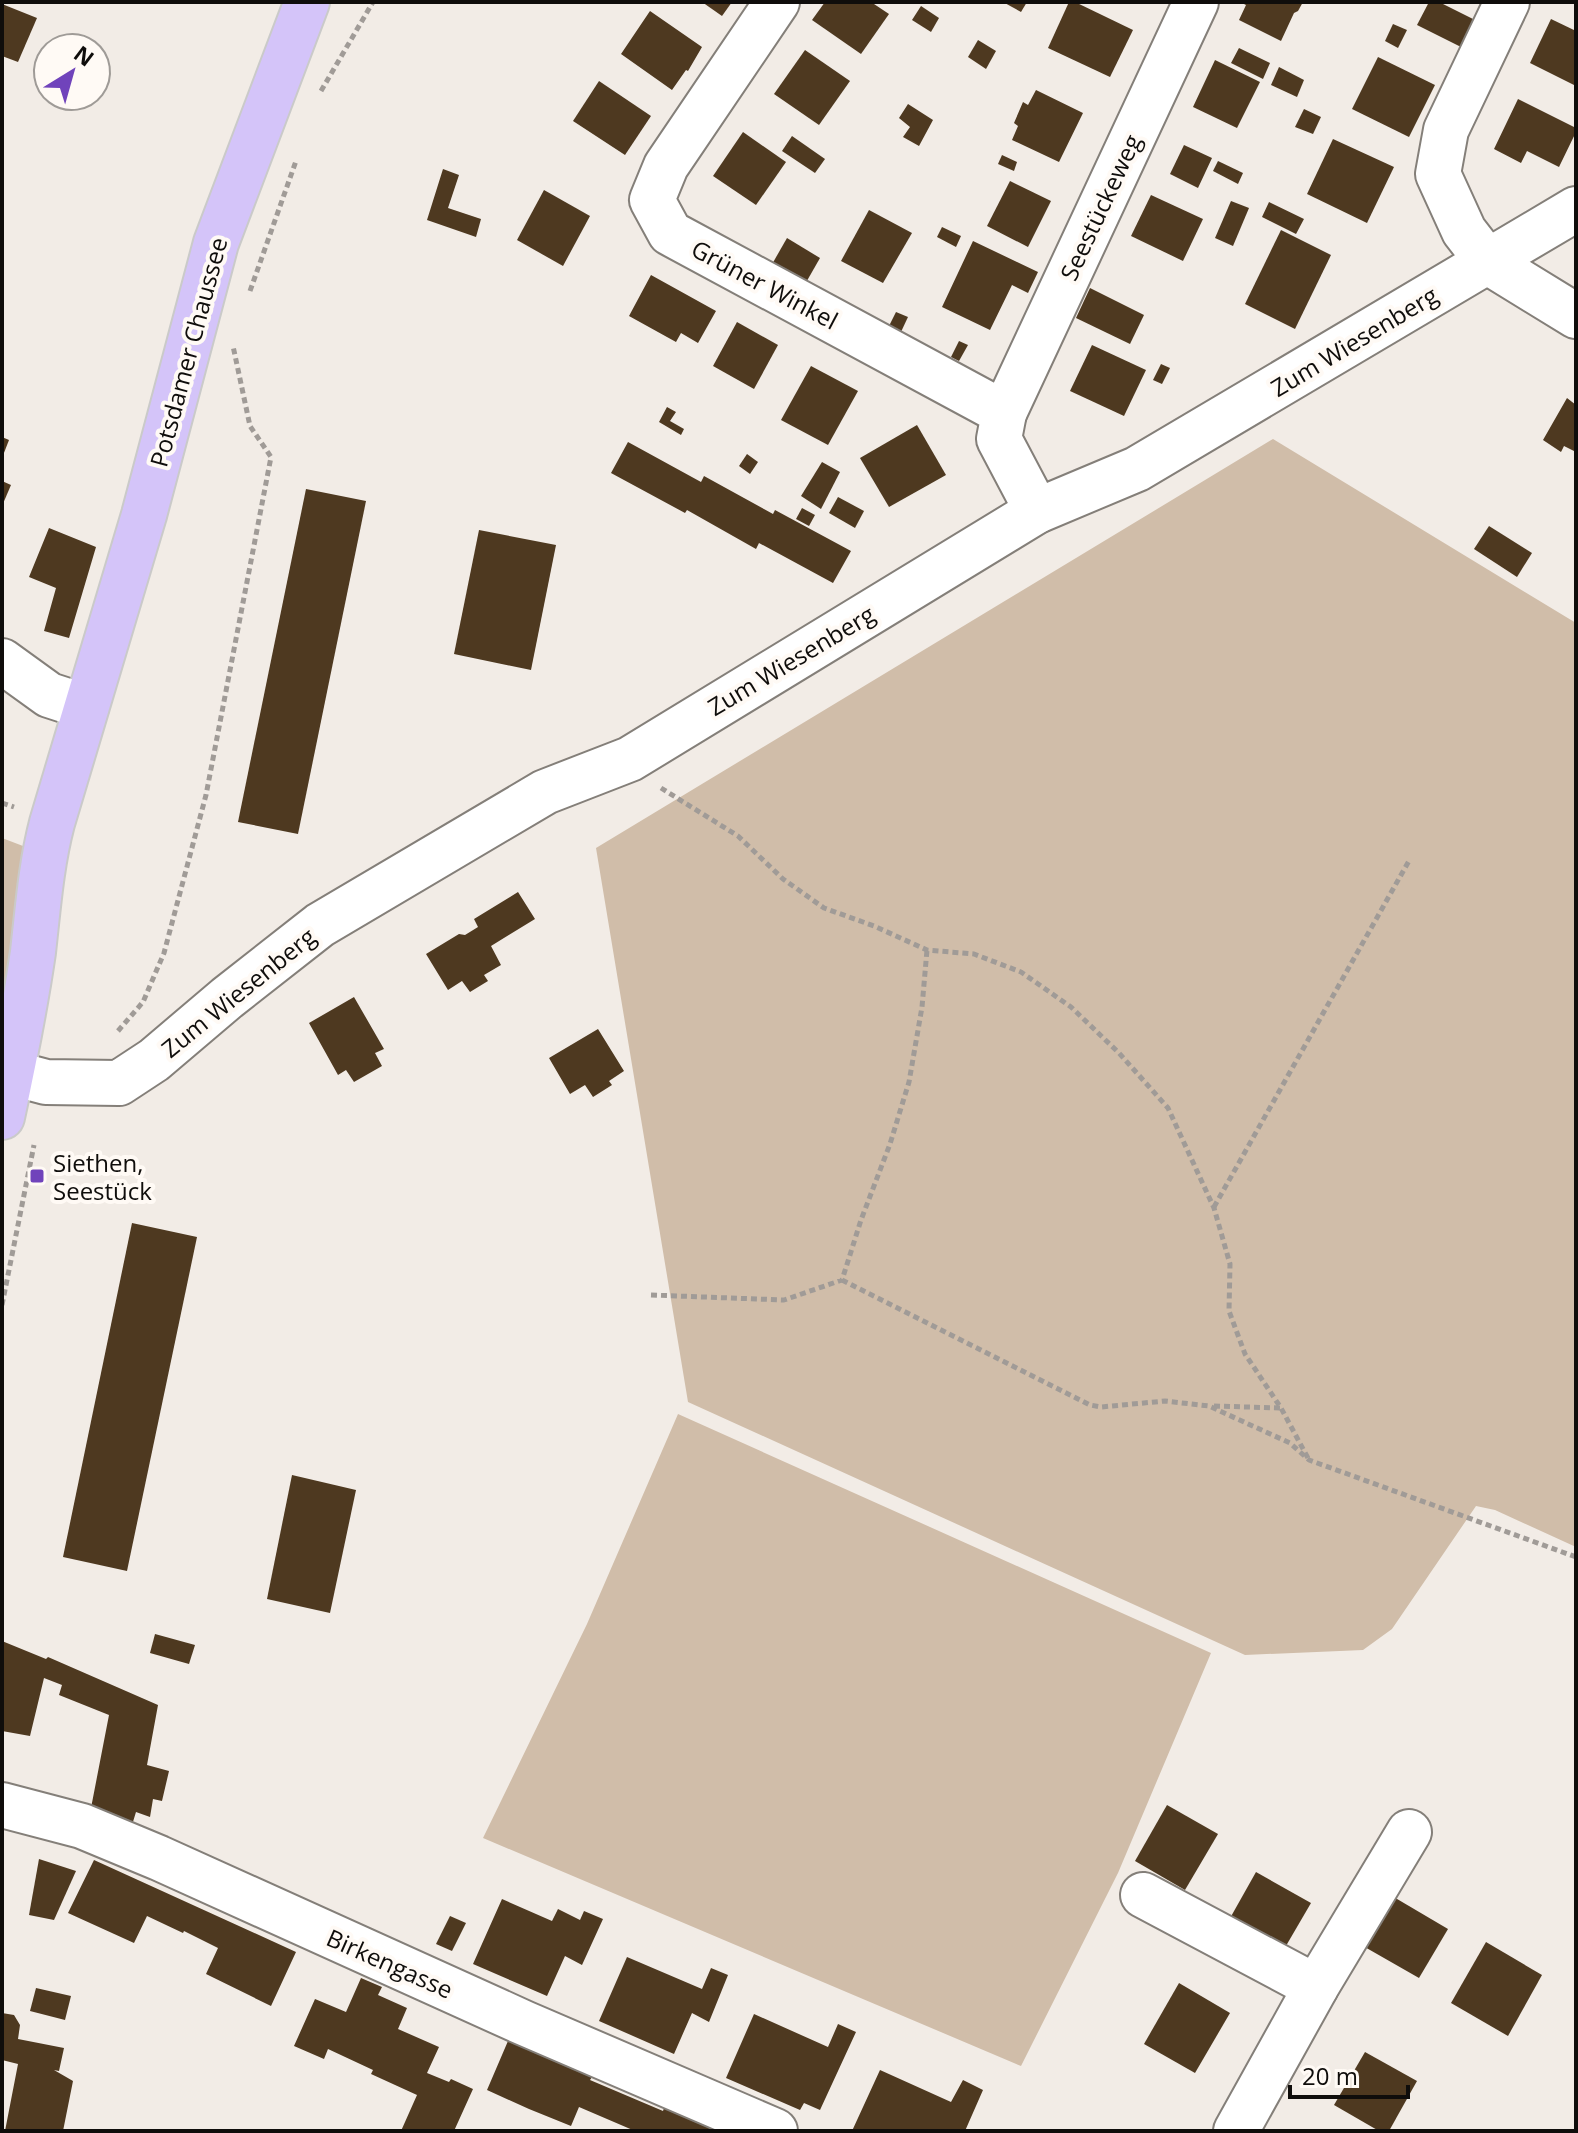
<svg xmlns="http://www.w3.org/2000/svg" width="1578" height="2133" viewBox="0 0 1578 2133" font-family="'Open Sans',sans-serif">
	<rect width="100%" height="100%" fill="#f2ece6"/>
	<g fill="#d0bda9">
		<polygon points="1273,439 1576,623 1576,1547 1495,1510 1476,1506 1392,1629 1363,1650 1245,1655 688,1402 596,848"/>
		<polygon points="2,838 44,854 2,1117"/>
		<polygon points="678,1414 1211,1653 1118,1873 1021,2066 483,1838 587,1624"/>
	</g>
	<g fill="#4e3920">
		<polygon points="702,2 732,2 722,16"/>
		<polygon points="825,2 871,2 889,14 861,54 812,20"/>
		<polygon points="1003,2 1027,2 1021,12"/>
		<polygon points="1069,2 1075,2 1133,30 1110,77 1048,48"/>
		<polygon points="1240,2 1303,2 1298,11 1294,13 1281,41 1239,20 1246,5"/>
		<polygon points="1429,2 1439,2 1475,20 1461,47 1417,25"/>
		<polygon points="2,4 37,18 18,62 2,56"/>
		<polygon points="921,6 939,18 931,32 912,20"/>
		<polygon points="650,11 702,47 688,71 686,70 672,90 621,54"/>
		<polygon points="1551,19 1576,31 1576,86 1530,63"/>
		<polygon points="1393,24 1407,30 1398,48 1385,41"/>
		<polygon points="978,40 996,51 986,69 968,57"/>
		<polygon points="1239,48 1270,63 1263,79 1231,63"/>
		<polygon points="805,50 850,81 819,125 774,94"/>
		<polygon points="1378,57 1435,85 1409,137 1352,109"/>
		<polygon points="1215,60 1260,82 1237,128 1193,107"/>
		<polygon points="1279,67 1304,80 1297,97 1271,85"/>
		<polygon points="599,81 651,116 625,155 573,121"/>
		<polygon points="1036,90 1083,113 1059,162 1012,140 1018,126 1014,123 1023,102 1028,105"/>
		<polygon points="1518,99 1576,128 1576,132 1559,167 1527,151 1521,163 1494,149"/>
		<polygon points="908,104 933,120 919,146 903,137 910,127 899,118"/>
		<polygon points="1304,109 1321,117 1313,134 1295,127"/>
		<polygon points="743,132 786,162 756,205 713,176"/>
		<polygon points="792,136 825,159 815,173 782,151"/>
		<polygon points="1333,139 1394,167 1367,223 1307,194"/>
		<polygon points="1184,145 1212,158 1198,188 1170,174"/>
		<polygon points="1002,155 1017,162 1014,171 998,164"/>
		<polygon points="1218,161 1243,173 1238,184 1213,171"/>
		<polygon points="443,169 459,175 448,208 481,219 476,237 427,220"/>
		<polygon points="1010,181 1051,201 1028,247 987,226"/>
		<polygon points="544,190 590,216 563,266 517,240"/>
		<polygon points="1151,195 1203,219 1183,261 1131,236"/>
		<polygon points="1231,201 1249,208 1233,246 1215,238"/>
		<polygon points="1269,202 1304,219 1296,234 1262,217"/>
		<polygon points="869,210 912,233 883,283 841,261"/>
		<polygon points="942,227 961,236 956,247 937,237"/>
		<polygon points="1281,230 1331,255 1295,329 1245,304"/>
		<polygon points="787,238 820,258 804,286 771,266"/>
		<polygon points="973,241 1038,272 1028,293 1012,285 990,330 942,307"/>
		<polygon points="651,275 716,311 698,343 681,333 676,342 629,316"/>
		<polygon points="1090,288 1144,315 1130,344 1076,318"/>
		<polygon points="896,312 908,317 900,334 888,328"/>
		<polygon points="737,322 778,345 754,389 713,366"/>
		<polygon points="959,341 968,345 959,361 951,357"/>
		<polygon points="1092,345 1146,370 1124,416 1070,391"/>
		<polygon points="1161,364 1170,368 1162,384 1153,380"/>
		<polygon points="811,366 858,391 828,445 781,420"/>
		<polygon points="1567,398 1576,405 1576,452 1564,446 1561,452 1543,440"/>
		<polygon points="667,407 676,412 670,421 684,429 681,435 659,422"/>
		<polygon points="917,425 946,475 889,507 860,458"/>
		<polygon points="2,437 9,440 2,458"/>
		<polygon points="628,442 701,482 704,476 773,514 775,510 851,551 833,583 759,543 756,549 687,510 685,513 611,473"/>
		<polygon points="747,454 758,462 750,474 739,466"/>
		<polygon points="822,462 840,472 821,509 801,496"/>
		<polygon points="2,481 11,485 2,506"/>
		<polygon points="306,489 366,501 298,834 238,822"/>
		<polygon points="838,497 864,511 855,528 829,513"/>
		<polygon points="802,508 815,515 809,526 796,519"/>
		<polygon points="1489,526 1532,553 1517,577 1474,549"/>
		<polygon points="49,528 96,547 69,638 44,631 56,588 29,577"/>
		<polygon points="479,530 556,545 531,670 454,654"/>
		<polygon points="518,892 535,919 491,946 501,965 484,975 488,981 470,992 462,981 448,990 426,954 459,934 465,935 478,927 474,919"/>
		<polygon points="354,997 384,1049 375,1053 382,1066 354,1082 346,1070 338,1075 309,1023"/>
		<polygon points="598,1029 624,1071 609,1081 612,1085 593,1097 585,1085 570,1094 549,1058"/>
		<polygon points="132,1223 197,1237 127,1571 63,1557"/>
		<polygon points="292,1475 356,1490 330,1613 267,1599"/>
		<polygon points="155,1634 195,1645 189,1664 150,1653"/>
		<polygon points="2,1641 46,1659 48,1657 158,1705 147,1765 169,1771 162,1801 153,1799 150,1817 136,1812 132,1825 91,1808 109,1715 59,1695 62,1685 44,1678 30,1736 2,1731"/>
		<polygon points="1167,1805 1218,1834 1185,1890 1135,1861"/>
		<polygon points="39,1859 76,1871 54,1920 29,1915"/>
		<polygon points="94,1860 296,1952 271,2006 206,1974 218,1948 184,1931 183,1933 147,1916 134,1943 68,1913"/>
		<polygon points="1256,1872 1311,1903 1283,1951 1229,1920"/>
		<polygon points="1392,1896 1448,1929 1419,1978 1363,1946"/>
		<polygon points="502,1899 552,1921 558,1909 580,1920 584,1911 603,1919 582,1965 565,1956 547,1996 473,1964"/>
		<polygon points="450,1916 466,1923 452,1951 436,1944"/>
		<polygon points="1486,1942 1542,1975 1508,2036 1451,2003"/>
		<polygon points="627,1957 702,1989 711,1968 728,1975 709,2022 692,2013 674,2054 599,2021"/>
		<polygon points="361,1978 382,1987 378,1995 407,2008 398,2029 439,2047 427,2073 449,2082 451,2079 473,2089 454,2131 401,2131 417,2095 371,2074 373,2070 328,2049 324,2059 294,2046 315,1999 346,2012"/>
		<polygon points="1179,1983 1230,2013 1195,2073 1144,2044"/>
		<polygon points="36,1988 71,1996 65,2020 30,2011"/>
		<polygon points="2,2013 14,2015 20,2025 18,2039 64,2048 59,2071 54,2070 73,2081 63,2131 5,2131 18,2064 2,2060"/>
		<polygon points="754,2014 828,2047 838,2024 856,2032 820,2110 804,2103 800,2110 726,2078"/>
		<polygon points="508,2041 592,2077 590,2080 663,2111 664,2108 716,2131 635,2131 579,2107 571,2126 529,2109 487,2090"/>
		<polygon points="1365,2052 1417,2081 1389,2131 1379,2131 1334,2105"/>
		<polygon points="880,2070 951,2102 963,2080 983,2090 965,2131 852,2131"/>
	</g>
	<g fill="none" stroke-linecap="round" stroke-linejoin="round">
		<defs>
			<g id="minor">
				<polyline points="777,2 666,166 652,200 670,233 1004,413 999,439 1037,511"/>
				<polyline points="1507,2 1446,130 1438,174 1464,231 1488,262 1576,316"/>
				<polyline points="1004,413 1196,2"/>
				<polyline points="2,661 49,695 86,707"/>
				<polyline points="12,1073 46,1082 119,1083 154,1060 227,998 320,925 545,792 630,759 1037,511 1137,469 1576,209"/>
				<polyline points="2,1805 82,1826 159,1858 524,2023 775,2131"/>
				<polyline points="1143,1895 1316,1987"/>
				<polyline points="1236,2131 1316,1987 1409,1832"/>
			</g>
			<path id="major" d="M2,1117C14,1062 25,1007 33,952C38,908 41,865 52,823L144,515L216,243L307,2"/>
		</defs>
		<use href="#minor" stroke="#847f79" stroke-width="48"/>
		<use href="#major" stroke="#cacac9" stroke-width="48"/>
		<g stroke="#a09b97" stroke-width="5" stroke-dasharray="6 4" stroke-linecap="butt">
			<polyline points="321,91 373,2"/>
			<polyline points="250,291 296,161"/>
			<polyline points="661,788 738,836 783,879 824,908 874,926 927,950 974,954 1021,972 1071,1007 1119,1053 1168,1108 1214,1208 1230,1264 1229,1311 1245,1354 1281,1408 1309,1460"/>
			<polyline points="2,803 14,807"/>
			<polyline points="118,1031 143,1002 164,953 206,795 271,457 250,426 233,346"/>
			<polyline points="1214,1207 1410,859"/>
			<polyline points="842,1280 1090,1405 1101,1407 1165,1401 1209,1406 1290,1443 1309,1460 1576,1557"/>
			<polyline points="651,1295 784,1300 842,1280 861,1220 890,1144 909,1082 922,1007 927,950"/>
			<polyline points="2,1305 34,1145"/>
			<polyline points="1214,1406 1280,1408"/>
		</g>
		<use href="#minor" stroke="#fff" stroke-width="44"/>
		<use href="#major" stroke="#d4c4f9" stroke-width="44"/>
	</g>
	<rect fill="#7043bb" stroke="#fffaf5" stroke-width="3" x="29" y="1168" width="16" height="16" rx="4"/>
	<g text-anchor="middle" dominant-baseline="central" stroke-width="8" stroke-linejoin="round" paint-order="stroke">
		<g font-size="24" fill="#0f0d0b" stroke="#fffaf5">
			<text transform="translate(1100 207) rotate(-65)">Seestückeweg</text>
			<text transform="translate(765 284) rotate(28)">Grüner Winkel</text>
			<text transform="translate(1354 341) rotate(-31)">Zum Wiesenberg</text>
			<text transform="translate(188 352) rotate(-75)">Potsdamer Chaussee</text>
			<text transform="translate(791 660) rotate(-31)">Zum Wiesenberg</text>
			<text transform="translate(238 992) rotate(-39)">Zum Wiesenberg</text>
			<text transform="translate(390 1963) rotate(24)">Birkengasse</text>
		</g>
		<g font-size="24" fill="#0f0d0b" stroke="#fffaf5" text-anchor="start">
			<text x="53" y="1162">Siethen,<tspan x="53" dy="28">Seestück</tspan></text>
		</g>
	</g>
	<rect width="1578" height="2133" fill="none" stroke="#0f0d0b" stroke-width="8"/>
	<g transform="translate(72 72) rotate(37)"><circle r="38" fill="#fffaf5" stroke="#9f9b97" stroke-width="2"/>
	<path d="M0-6L14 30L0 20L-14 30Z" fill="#7043bb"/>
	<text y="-12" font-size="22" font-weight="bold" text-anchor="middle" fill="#0f0d0b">N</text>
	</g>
	<path d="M1290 2085v12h118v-12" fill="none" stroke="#0f0d0b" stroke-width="4"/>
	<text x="1302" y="2085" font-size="24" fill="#0f0d0b" stroke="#fffaf5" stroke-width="6" paint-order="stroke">20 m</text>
</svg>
